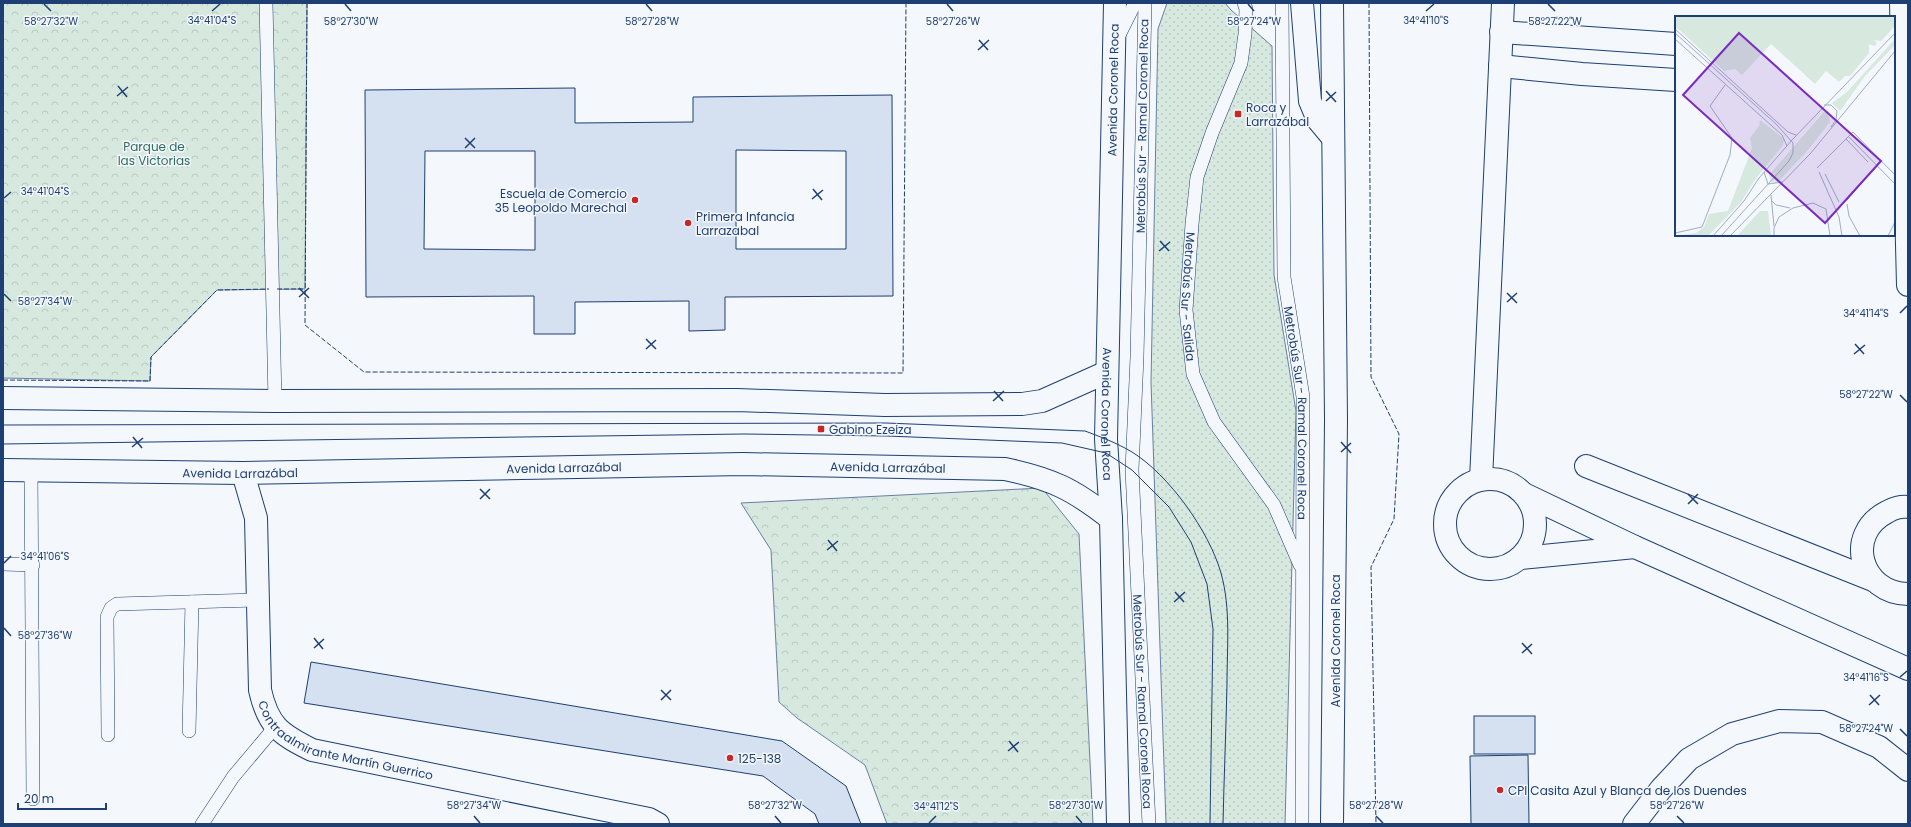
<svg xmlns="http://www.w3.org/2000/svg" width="1911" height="827" viewBox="0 0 1911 827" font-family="Poppins,sans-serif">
	<defs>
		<pattern id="grass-dots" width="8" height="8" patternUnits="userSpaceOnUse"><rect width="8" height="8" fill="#d7e8df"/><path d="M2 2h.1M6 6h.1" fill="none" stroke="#b8c8c3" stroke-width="1.8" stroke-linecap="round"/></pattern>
		<pattern id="park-crowns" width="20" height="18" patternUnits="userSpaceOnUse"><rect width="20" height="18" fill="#d7e8df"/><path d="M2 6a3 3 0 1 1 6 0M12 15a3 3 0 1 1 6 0" fill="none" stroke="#b8c8c3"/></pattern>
	</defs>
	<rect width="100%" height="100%" fill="#f4f7fb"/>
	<polygon fill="url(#grass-dots)" stroke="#687fa3" points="1167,3 1225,3 1231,10 1272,46 1274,275 1296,411 1285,824 1166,824 1151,382 1158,29"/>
	<g fill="url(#park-crowns)" stroke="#687fa3">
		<polygon points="3,3 307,3 305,289 217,290 151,357 150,381 3,378"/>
		<polygon points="1042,488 1079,534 1093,824 887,824 865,765 797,718 779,702 771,550 741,503"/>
	</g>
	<g fill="#d5e0f0" stroke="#1d3f73" fill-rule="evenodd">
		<path d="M575,88V123L693,122V97L892,95L893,296L725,297V330L689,331V301L575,302V334H534V296L366,297L365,90ZM736,150L846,151V249H736ZM425,151H535V250L424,249Z"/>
		<polygon points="311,662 782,741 846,786 861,824 819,824 815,814 763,776 304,703"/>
		<rect x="1474" y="716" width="61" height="38"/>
		<polygon points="1528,755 1529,824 1471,824 1470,756"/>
	</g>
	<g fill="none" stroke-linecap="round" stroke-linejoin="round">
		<defs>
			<g id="service">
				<polyline points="266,3 275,401"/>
				<path id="s1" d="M1145,3L1137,357L1132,470L1149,824"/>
				<path id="s2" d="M1244,3L1246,9L1245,34L1241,63L1212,133L1197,177L1192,224L1186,310L1193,374L1214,422L1274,505L1300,565"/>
				<path id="s3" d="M1282,3L1284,277L1303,397L1302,824"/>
				<polyline points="1118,37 1135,3"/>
				<polyline points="31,469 33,799"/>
				<polyline points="3,564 33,565"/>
				<polyline points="189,731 192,602"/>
				<polyline points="108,735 107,617 111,608 117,604 258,600"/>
				<polyline points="202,824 233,777 275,727"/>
			</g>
			<g id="minor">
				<polyline points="1901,3 1908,285"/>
				<polyline points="1501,32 1676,44"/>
				<polyline points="1500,66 1582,74 1676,80"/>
				<polyline points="1586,466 1873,580"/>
				<path id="s4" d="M243,473L256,518L260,690C268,726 280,734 312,750L649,819L658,824"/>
				<circle cx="1490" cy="524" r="45"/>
				<polyline points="1481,480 1503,3"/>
				<polyline points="1524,494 1635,547 1908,669"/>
				<path d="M1908,507C1902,506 1893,508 1887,512C1844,534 1860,593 1908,594"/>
				<polyline points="1521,558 1635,547"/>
				<polyline points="1634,824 1661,789 1689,759 1732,734 1779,721 1822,722 1879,747 1908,770"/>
			</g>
			<g id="secondary">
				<path id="s5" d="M1115,3L1106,439L1111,519L1118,824"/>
				<polyline points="1302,3 1310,101 1318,120 1333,138"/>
				<polyline points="1332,3 1336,420 1332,824"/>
				<polyline points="3,398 275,401 737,400 885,405 1022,404 1042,401 1107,372"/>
				<path id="s6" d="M3,470L243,473L743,464L1005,469C1052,479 1073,489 1111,519"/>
			</g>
		</defs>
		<use href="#service" stroke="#1d3f73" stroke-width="14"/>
		<use href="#minor" stroke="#1d3f73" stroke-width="24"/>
		<use href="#secondary" stroke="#1d3f73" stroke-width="24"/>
		<use href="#service" stroke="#f4f7fb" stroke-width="13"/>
		<use href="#minor" stroke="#f4f7fb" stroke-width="22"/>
		<use href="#secondary" stroke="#f4f7fb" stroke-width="22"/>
		<g stroke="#1d3f73" stroke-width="1">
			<path d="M3,425L886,423L1085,431C1101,437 1117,443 1132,452C1169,475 1209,531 1221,573C1231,609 1227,647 1227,684C1226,731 1224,777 1223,824"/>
			<polyline points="3,444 744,434 887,436 1062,443 1106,453 1132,470 1169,507 1191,542 1207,584 1213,629 1210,824"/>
		</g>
		<g stroke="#1d3f73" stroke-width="1" stroke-dasharray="5 2" stroke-linecap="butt">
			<polyline points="307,3 305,325 364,372 903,373 906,3"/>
			<polyline points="1369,3 1371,377 1399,434 1394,519 1371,567 1376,824"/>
			<polyline points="277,289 305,289"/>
			<polyline points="3,380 150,381 151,357 217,290 269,289"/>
		</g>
	</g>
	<path fill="none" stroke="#1d3f73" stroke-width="1.5" d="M44,4L51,11M345,4L351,11M646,4L652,11M947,4L953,11M1248,4L1254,11M1548,4L1555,11M212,11L220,4M1426,11L1434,4M979,40L988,50M978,50L989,40M118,86L127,97M1326,91L1336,102M117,96L128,87M1326,101L1336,92M465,138L475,148M465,148L475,138M813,189L822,200M4,198L11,192M812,199L823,190M1160,241L1169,251M1159,251L1170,242M299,288L309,298M1507,293L1517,303M4,294L11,301M299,297L309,288M1507,302L1517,293M1900,313L1907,306M646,339L656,349M1855,344L1864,354M646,349L656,340M1854,354L1865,345M994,391L1003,401M1900,395L1907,402M993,401L1004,391M133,437L142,448M1341,442L1351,453M132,447L143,438M1341,452L1351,443M480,489L490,499M1688,494L1698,504M480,499L490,489M1688,504L1698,494M828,540L837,551M827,550L838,541M4,563L11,556M1175,592L1184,602M1174,602L1185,592M4,628L11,636M314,638L323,649M1522,643L1532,654M314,648L324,639M1522,653L1532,644M1900,677L1907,671M661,690L671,700M1870,695L1879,705M661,700L671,690M1869,705L1880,695M1900,729L1907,736M1009,741L1018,752M1008,751L1019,742M474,816L480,823M775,816L781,823M1076,816L1082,823M1376,816L1383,823M1677,816L1684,823M929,823L936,816"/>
	<g fill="#c62828" stroke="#f4f7fb" stroke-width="1.5">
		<rect x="1234" y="110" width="8" height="8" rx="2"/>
		<circle cx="635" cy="200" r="4"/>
		<circle cx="688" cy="223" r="4"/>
		<rect x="817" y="425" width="8" height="8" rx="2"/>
		<circle cx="730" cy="758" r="4"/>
		<circle cx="1500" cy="790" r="4"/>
	</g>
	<g text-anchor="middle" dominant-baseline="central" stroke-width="3" stroke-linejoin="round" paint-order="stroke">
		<g font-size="12" fill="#1d3f73" stroke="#f4f7fb">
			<text transform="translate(1113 90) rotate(-89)">Avenida Coronel Roca</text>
			<text transform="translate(1142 126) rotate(-89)">Metrobús Sur - Ramal Coronel Roca</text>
			<text stroke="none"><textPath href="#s2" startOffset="303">Metrobús Sur - Salida</textPath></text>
			<text stroke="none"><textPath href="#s3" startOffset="411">Metrobús Sur - Ramal Coronel Roca</textPath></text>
			<text stroke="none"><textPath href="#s5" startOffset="411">Avenida Coronel Roca</textPath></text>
			<text stroke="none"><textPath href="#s6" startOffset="885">Avenida Larrazábal</textPath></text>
			<text stroke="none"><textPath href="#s6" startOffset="561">Avenida Larrazábal</textPath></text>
			<text stroke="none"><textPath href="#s6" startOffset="237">Avenida Larrazábal</textPath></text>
			<text transform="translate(1335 641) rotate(-90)">Avenida Coronel Roca</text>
			<text stroke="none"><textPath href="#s1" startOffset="699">Metrobús Sur - Ramal Coronel Roca</textPath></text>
			<text stroke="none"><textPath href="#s4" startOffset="328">Contraalmirante Martín Guerrico</textPath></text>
		</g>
		<g font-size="12" fill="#1d3f73" stroke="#f4f7fb" text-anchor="start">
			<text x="1246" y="107">Roca y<tspan x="1246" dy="14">Larrazábal</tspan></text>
			<text x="627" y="193" text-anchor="end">Escuela de Comercio<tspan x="627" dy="14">35 Leopoldo Marechal</tspan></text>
			<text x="696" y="216">Primera Infancia<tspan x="696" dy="14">Larrazabal</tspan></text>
			<text x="829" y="429">Gabino Ezeiza</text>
			<text x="738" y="758">125-138</text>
			<text x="1508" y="790">CPI Casita Azul y Blanca de los Duendes</text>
		</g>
		<g font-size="12" fill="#2c6c60" stroke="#f4f7fb">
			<text x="154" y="146">Parque de<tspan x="154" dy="14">las Victorias</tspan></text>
		</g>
	</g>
	<g transform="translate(1675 16)">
		<rect width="220" height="220" fill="#f4f7fb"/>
		<path d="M220,23V29L190,60L165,95L157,87L172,76ZM153,95L155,106L133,134L102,167L96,166L94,159L148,97Z" fill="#d7e8df"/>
		<path d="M0,0H220V10L206,25L199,24L202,27L200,30L194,28V37L175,60H170L164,66L151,55L140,68L96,28L67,59L60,53L49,55L0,10ZM85,104L109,123L108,129L79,165L67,185L33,220H1L21,217L29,211L34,198L53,195L77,132L75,122L84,110Z" fill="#d7e8df"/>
		<path d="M85,195H93L96,220H62Z" fill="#d7e8df"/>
		<path fill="none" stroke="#9eadc5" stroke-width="1" d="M0,13L113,116L121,119M0,17L101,108L118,127V137L114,145L46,220M0,23L107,119L112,130M149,89H156L162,95L161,104L156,111M173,120L220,168M171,123L193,146M142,152L178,116L220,159M89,156L93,168L108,166M144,156L164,201L167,220M150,158L164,186M96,179L99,210M96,184L101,189L115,192M172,184L206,144M172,188L174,200L185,220M0,217L27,211L55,139L57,122L35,90L50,69M38,220L69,185L84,162L117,124L220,17M55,220L135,138L220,35M99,220V212L104,201L118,192L138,187L151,193L155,220M213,220L220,206"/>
		<path fill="#7b2cbf" fill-opacity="0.15" stroke="#7b2cbf" stroke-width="2" d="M64,17L206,145L150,207L8,79Z"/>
		<rect width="220" height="220" fill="none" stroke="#1d3f73" stroke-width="2"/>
	</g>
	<g font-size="10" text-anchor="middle" fill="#1d3f73" stroke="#f4f7fb" stroke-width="3" stroke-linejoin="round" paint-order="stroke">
		<text x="212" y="24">34°41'04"S</text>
		<text x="1426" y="24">34°41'10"S</text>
		<text x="1254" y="25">58°27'24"W</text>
		<text x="1555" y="25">58°27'22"W</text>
		<text x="51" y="25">58°27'32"W</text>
		<text x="351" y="25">58°27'30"W</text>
		<text x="652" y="25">58°27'28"W</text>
		<text x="953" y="25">58°27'26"W</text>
		<text x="45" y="195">34°41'04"S</text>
		<text x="45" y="305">58°27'34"W</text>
		<text x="1866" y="317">34°41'14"S</text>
		<text x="1866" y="398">58°27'22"W</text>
		<text x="45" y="560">34°41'06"S</text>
		<text x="45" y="639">58°27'36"W</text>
		<text x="1866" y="681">34°41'16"S</text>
		<text x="1866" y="732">58°27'24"W</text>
		<text x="474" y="809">58°27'34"W</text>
		<text x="775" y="809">58°27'32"W</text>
		<text x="1076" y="809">58°27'30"W</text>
		<text x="1376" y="809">58°27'28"W</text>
		<text x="1677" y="809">58°27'26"W</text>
		<text x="936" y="810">34°41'12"S</text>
	</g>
	<rect width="1911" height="827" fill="none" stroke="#1d3f73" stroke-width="8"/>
	<path d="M18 803v6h88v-6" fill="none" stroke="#1d3f73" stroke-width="2"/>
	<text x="24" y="803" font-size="12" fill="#1d3f73" stroke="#f4f7fb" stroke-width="3" paint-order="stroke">20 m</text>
</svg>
